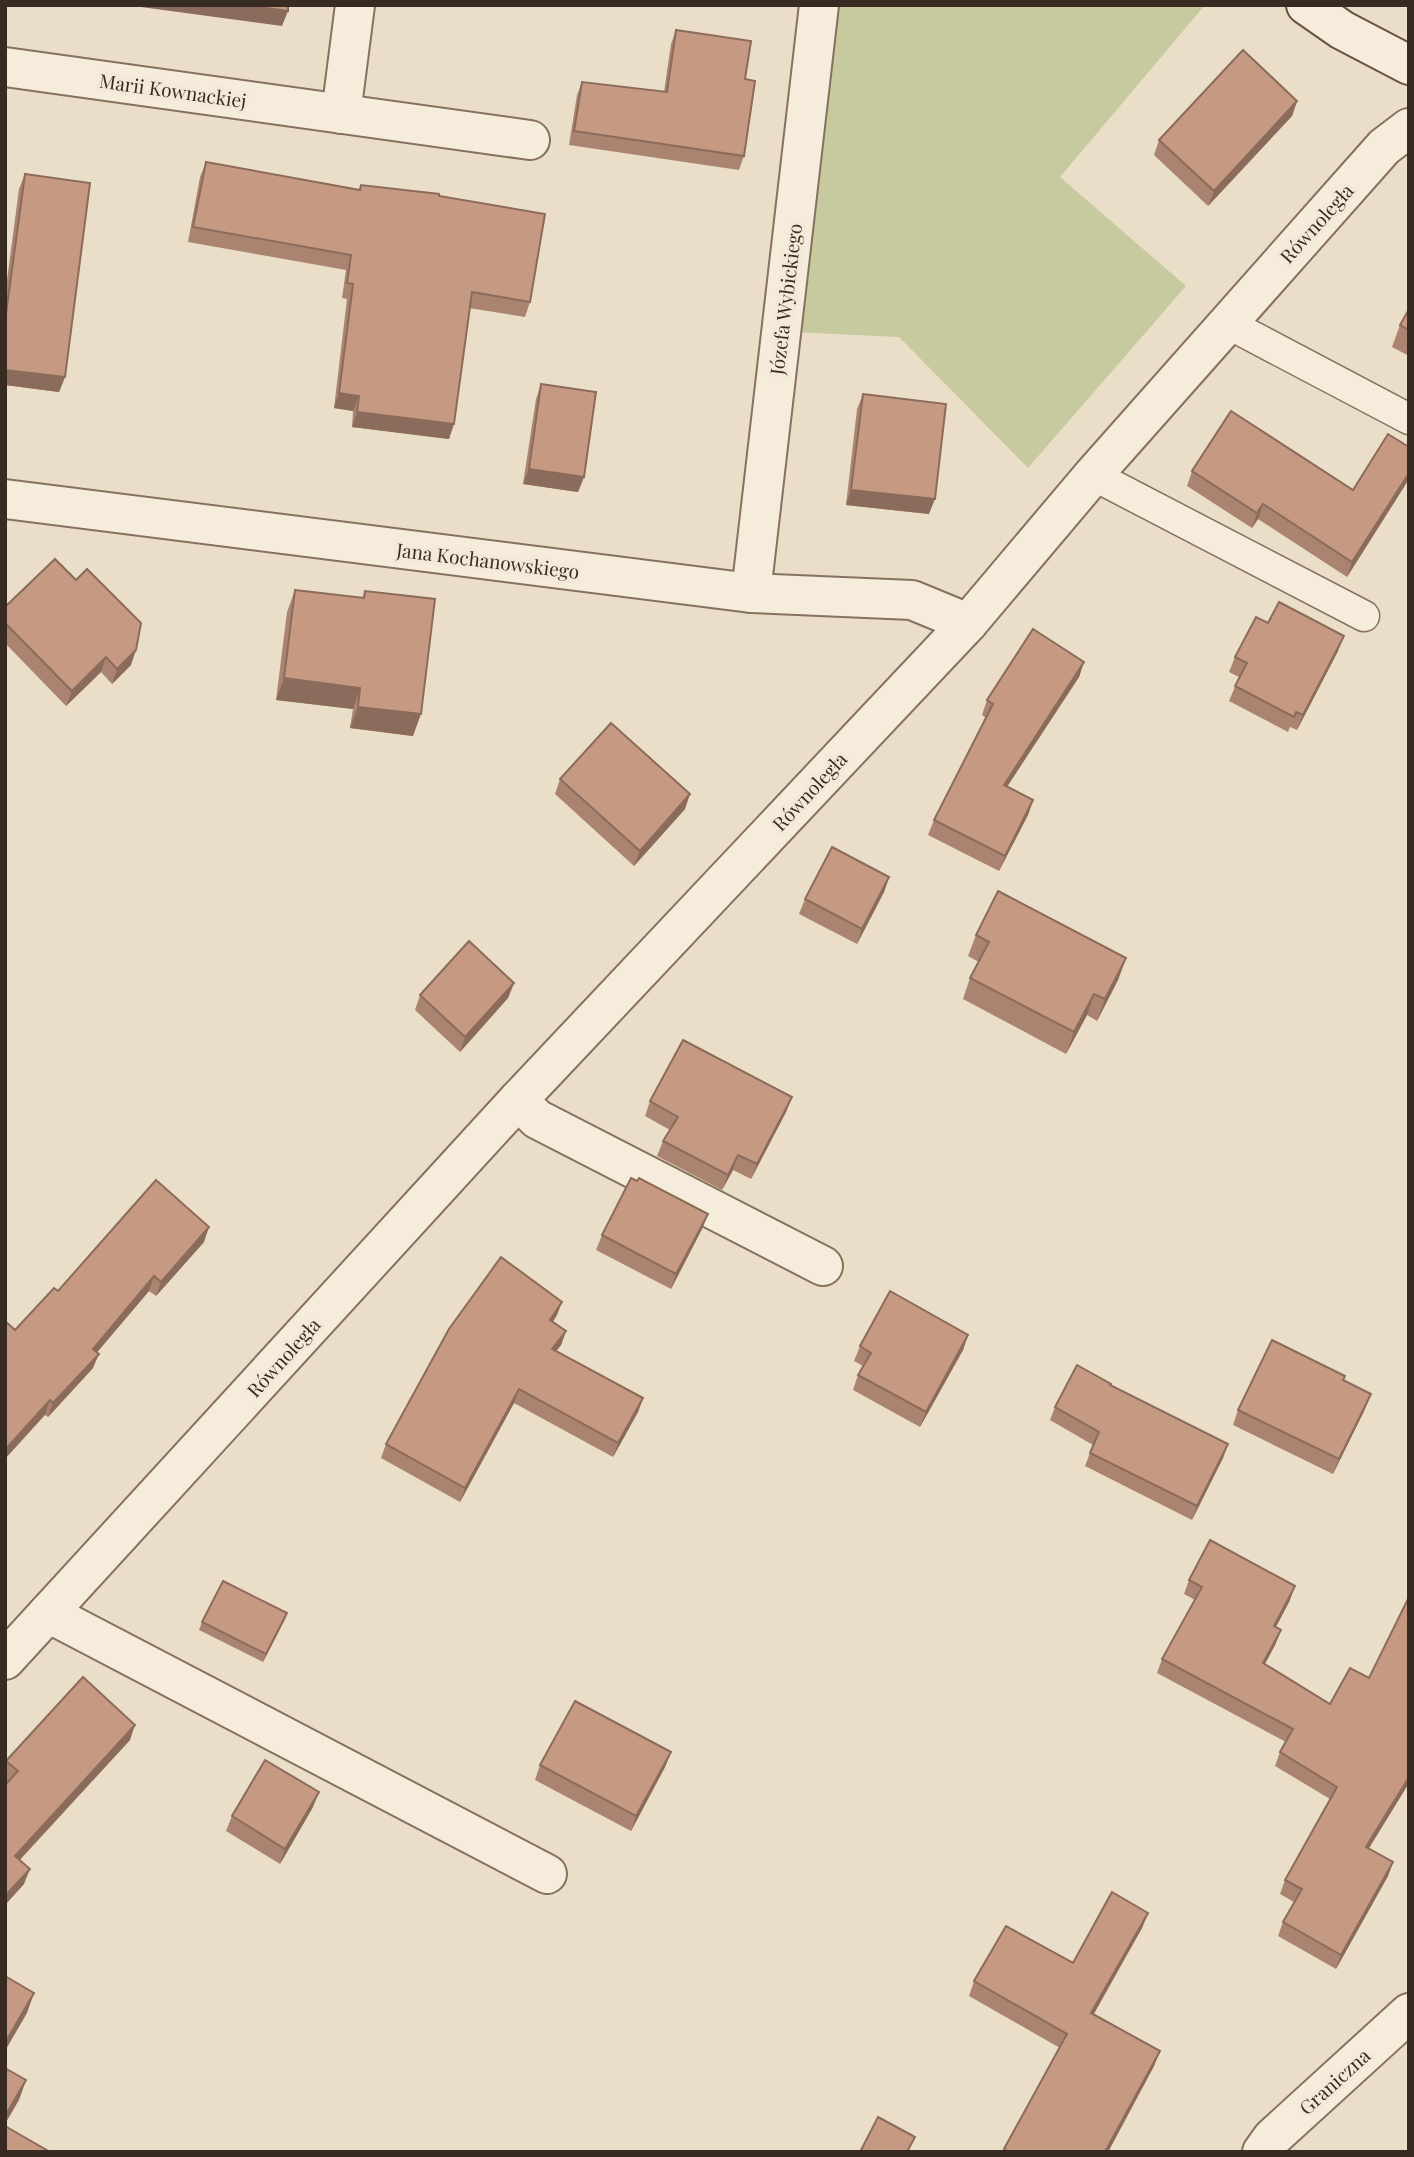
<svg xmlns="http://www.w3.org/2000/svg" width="1414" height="2157" viewBox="0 0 1414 2157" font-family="'Playfair Display',serif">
	<rect width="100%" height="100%" fill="#ebdec9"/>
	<polygon fill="#c7c99e" points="833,5 1205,5 1060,177 1186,286 1028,468 899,337 793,332"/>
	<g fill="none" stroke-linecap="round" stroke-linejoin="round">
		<defs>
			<g id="lane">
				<polyline points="1227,323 1409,419"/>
				<polyline points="1093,475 1364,616"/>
			</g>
			<g id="street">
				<polyline points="5,67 530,140"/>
				<polyline points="341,114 355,5"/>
				<polyline points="5,499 751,593 912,600 968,623"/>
				<polyline points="751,593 819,5"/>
				<polyline points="518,1100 537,1119 823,1266"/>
				<polyline points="48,1613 547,1874"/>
				<polyline points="5,1660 518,1100 968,623 1093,475 1384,147 1409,128"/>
				<polyline points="1262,2152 1272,2138 1409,2013"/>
			</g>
			<polyline id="secondary" points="1306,5 1342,30 1409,65"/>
		</defs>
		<use href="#lane" stroke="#86715f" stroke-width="33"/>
		<use href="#street" stroke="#86715f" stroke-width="42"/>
		<use href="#secondary" stroke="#685242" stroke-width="42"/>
		<use href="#lane" stroke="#f6ecdc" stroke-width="30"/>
		<use href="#street" stroke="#f6ecdc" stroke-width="38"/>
		<use href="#secondary" stroke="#f6ecdc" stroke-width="38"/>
	</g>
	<g fill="#aa8470">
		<polygon points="676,30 745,79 744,156 739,170 569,145 577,95 582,82 664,92 671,44"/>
		<polygon points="1297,101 1292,116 1208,206 1154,155 1159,140"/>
		<polygon points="206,162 359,190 361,185 439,196 530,302 525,317 469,308 449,439 352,427 353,411 334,408 347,299 342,298 346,270 188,242 200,177"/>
		<polygon points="25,174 65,377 59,392 5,385 5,295 19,189"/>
		<polygon points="1409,309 1409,356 1392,347 1400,325"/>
		<polygon points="541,384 584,477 578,492 523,484 536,399"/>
		<polygon points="863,394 929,514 846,505 857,409"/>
		<polygon points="1409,447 1409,479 1347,577 1258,519 1252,528 1187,486 1192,471 1353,490"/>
		<polygon points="295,590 362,598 365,591 413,736 350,728 353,709 276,700 287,612"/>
		<polygon points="5,607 131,665 112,684 101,672 66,706 5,643"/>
		<polygon points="1268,623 1338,651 1297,730 1290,727 1288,732 1229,701 1239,677 1229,672 1235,657"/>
		<polygon points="1084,662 1079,677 1007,787 1033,800 1028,815 999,871 928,835 934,820 986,718 982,715 987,700"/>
		<polygon points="560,779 685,809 634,866 555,794"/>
		<polygon points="889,877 884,892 857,944 799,914 805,899"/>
		<polygon points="976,935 1126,958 1118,980 1097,1021 1087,1015 1066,1054 963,999 970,978 979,962 968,956"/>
		<polygon points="514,983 508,998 460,1052 415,1010 420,995"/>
		<polygon points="792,1097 786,1112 751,1179 733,1170 722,1190 657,1156 663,1141 670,1130 645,1116 650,1101"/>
		<polygon points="708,1214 702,1229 671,1289 596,1250 602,1235"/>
		<polygon points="204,1242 156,1296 149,1291 97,1352 93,1368 48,1417 45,1415 15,1330"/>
		<polygon points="557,1315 553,1322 566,1331 561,1345 556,1351 643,1398 638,1412 613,1457 514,1403 460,1502 381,1458 386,1444"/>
		<polygon points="968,1335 963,1350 920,1427 853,1390 858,1375 863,1366 854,1361 860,1346"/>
		<polygon points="1110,1385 1228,1444 1223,1458 1192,1520 1085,1466 1093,1445 1050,1420 1055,1407"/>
		<polygon points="1365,1409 1333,1474 1233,1425 1238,1410"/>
		<polygon points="1189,1580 1290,1600 1276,1627 1276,1643 1265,1664 1409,1783 1369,1848 1393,1862 1388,1876 1336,1969 1278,1936 1283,1922 1294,1902 1280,1894 1285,1880 1330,1799 1275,1766 1280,1752 1286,1742 1157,1673 1162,1659 1195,1600 1184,1594"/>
		<polygon points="287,1613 284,1621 263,1662 199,1630 202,1622"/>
		<polygon points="130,1740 20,1860 24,1884 5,1905 5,1785 8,1782 5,1780 6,1761"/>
		<polygon points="671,1752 665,1767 631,1831 535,1780 540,1765"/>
		<polygon points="313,1807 280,1864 226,1831 232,1816"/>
		<polygon points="1148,1913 1142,1928 1093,2014 1160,2051 1154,2066 1108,2152 1003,2152 1060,2048 969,1996 974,1981 1073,1963"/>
	</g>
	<g fill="#8b6b5b">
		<polygon points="126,5 245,5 288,11 282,26"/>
		<polygon points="1297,101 1292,116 1208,206 1214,191"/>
		<polygon points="5,370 65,377 59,392 5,385"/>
		<polygon points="339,393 359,396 353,411 334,408"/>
		<polygon points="357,412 454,424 449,439 352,427"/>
		<polygon points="529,469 584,477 578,492 523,484"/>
		<polygon points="1409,473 1409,479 1347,577 1352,562"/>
		<polygon points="851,490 935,499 929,514 846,505"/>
		<polygon points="1263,504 1258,519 1252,528 1257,513"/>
		<polygon points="1344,636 1338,651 1297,730 1303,715"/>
		<polygon points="136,650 131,665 112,684 117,669"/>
		<polygon points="106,657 101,672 66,706 72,691"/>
		<polygon points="1084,662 1079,677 998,800 1004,785"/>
		<polygon points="284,678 360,688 353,709 276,700"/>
		<polygon points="358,707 421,714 413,736 350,728"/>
		<polygon points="690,794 685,809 634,866 640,851"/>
		<polygon points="1033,800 1028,815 999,871 1005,856"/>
		<polygon points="889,877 884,892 857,944 862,929"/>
		<polygon points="1126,958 1118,980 1097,1021 1105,999"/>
		<polygon points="514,983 508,998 460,1052 465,1037"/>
		<polygon points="1094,994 1087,1015 1066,1054 1074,1032"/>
		<polygon points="792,1097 786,1112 751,1179 757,1164"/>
		<polygon points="738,1155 733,1170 722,1190 728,1175"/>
		<polygon points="708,1214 702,1229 671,1289 676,1274"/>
		<polygon points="209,1227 204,1242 156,1296 161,1282"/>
		<polygon points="154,1276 149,1291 88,1363 93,1349"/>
		<polygon points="562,1302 557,1315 545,1333 550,1320"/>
		<polygon points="566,1331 561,1345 547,1363 552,1349"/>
		<polygon points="968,1335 963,1350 920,1427 926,1412"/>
		<polygon points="99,1354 93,1368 48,1417 53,1403"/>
		<polygon points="519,1389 514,1403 460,1502 465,1488"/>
		<polygon points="1371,1394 1365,1409 1333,1474 1339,1459"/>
		<polygon points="643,1398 638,1412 613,1457 618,1443"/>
		<polygon points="50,1400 45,1415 5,1459 5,1450"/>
		<polygon points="1228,1444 1223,1458 1192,1520 1197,1506"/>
		<polygon points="1295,1586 1290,1600 1269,1640 1274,1626"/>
		<polygon points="287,1613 284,1621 263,1662 266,1654"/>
		<polygon points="1281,1630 1276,1643 1258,1677 1263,1663"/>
		<polygon points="135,1725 130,1740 9,1871 15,1856"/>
		<polygon points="671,1752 665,1767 631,1831 636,1816"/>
		<polygon points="1409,1777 1409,1783 1361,1861 1366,1847"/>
		<polygon points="319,1792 313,1807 280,1864 285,1849"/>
		<polygon points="1393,1862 1388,1876 1336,1969 1341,1955"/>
		<polygon points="30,1869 24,1884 5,1905 5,1896"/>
		<polygon points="1148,1913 1142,1928 1086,2028 1091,2013"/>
		<polygon points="34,1993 27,2013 5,2051 5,2043"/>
		<polygon points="1160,2051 1154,2066 1108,2152 1105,2152"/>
		<polygon points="26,2080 19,2100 5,2124 5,2116"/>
	</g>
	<g fill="#c69982" stroke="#8b6b5b" stroke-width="2">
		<polygon points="245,5 288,5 288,11"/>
		<polygon points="676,30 751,41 745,79 755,81 744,156 574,131 582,82 667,92"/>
		<polygon points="1243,50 1297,101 1214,191 1159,140"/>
		<polygon points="206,162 360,190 361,185 439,194 439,196 545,214 530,302 472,292 454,424 357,412 359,396 339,393 353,284 347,283 351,255 193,227"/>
		<polygon points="25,174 90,183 65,377 5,370 5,321"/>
		<polygon points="1409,309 1409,330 1400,325"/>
		<polygon points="541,384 596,392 584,477 529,469"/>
		<polygon points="863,394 946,404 935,499 851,490"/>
		<polygon points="1231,411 1353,490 1388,434 1409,447 1409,473 1352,562 1263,504 1257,513 1192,471"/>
		<polygon points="55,559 76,580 87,569 141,623 136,650 117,669 106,657 72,691 5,623 5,607"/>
		<polygon points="295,590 364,598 365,591 435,599 421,714 358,707 360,688 284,678"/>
		<polygon points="1279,602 1344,636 1303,715 1296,712 1294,717 1235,686 1247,663 1235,657 1256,617 1268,623"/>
		<polygon points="1033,629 1084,662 1004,785 1033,800 1005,856 934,820 993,704 987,700"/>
		<polygon points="611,723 690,794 640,851 560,779"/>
		<polygon points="832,847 889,877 862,929 805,899"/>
		<polygon points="998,891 1126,958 1105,999 1094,994 1074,1032 970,978 989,942 976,935"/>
		<polygon points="469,941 514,983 465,1037 420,995"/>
		<polygon points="683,1040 792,1097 757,1164 738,1155 728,1175 663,1141 678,1117 650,1101"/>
		<polygon points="631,1178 637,1181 639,1178 708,1214 676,1274 602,1235"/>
		<polygon points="156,1180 209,1227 161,1282 154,1276 93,1349 99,1354 53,1403 50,1400 5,1450 5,1321 15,1330 54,1288 58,1291"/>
		<polygon points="501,1257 562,1302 550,1320 566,1331 552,1349 643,1398 618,1443 519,1389 465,1488 386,1444 449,1329"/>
		<polygon points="890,1291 968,1335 926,1412 858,1375 871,1353 860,1346"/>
		<polygon points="1272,1340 1345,1376 1343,1380 1371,1394 1339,1459 1238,1410"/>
		<polygon points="1077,1365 1111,1384 1110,1385 1228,1444 1197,1506 1090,1453 1099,1432 1055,1407"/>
		<polygon points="1210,1540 1295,1586 1274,1626 1281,1630 1263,1663 1330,1704 1350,1668 1369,1678 1409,1597 1409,1777 1366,1847 1393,1862 1341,1955 1283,1922 1302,1889 1285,1880 1337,1787 1280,1752 1293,1729 1162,1659 1202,1587 1189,1580"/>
		<polygon points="223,1581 287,1613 266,1654 202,1622"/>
		<polygon points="83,1677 135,1725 15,1856 30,1869 5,1896 5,1785 18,1771 6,1761"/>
		<polygon points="575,1701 671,1752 636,1816 540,1765"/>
		<polygon points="265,1760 319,1792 285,1849 232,1816"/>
		<polygon points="1112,1892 1148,1913 1091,2013 1160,2051 1105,2152 1009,2152 1004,2149 1067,2034 974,1981 1006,1926 1073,1963"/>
		<polygon points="5,1976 34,1993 5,2043"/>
		<polygon points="5,2068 26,2080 5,2116"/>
		<polygon points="878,2117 915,2137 907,2152 860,2152"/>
		<polygon points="5,2126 50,2152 5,2152"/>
	</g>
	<g text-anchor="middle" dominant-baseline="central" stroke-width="7" stroke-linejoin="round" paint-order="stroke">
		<g font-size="19" fill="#382b21" stroke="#f3e9d8">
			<text transform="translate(173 90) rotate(8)">Marii Kownackiej</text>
			<text transform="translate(1316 223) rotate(-48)">Równoległa</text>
			<text transform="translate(785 299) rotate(-83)">Józefa Wybickiego</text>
			<text transform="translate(488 560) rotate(7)">Jana Kochanowskiego</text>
			<text transform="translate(809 791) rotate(-47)">Równoległa</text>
			<text transform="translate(283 1357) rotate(-48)">Równoległa</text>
			<text transform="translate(1334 2081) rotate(-42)">Graniczna</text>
		</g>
	</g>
	<rect width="1414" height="2157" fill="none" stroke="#382b21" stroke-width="14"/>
</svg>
